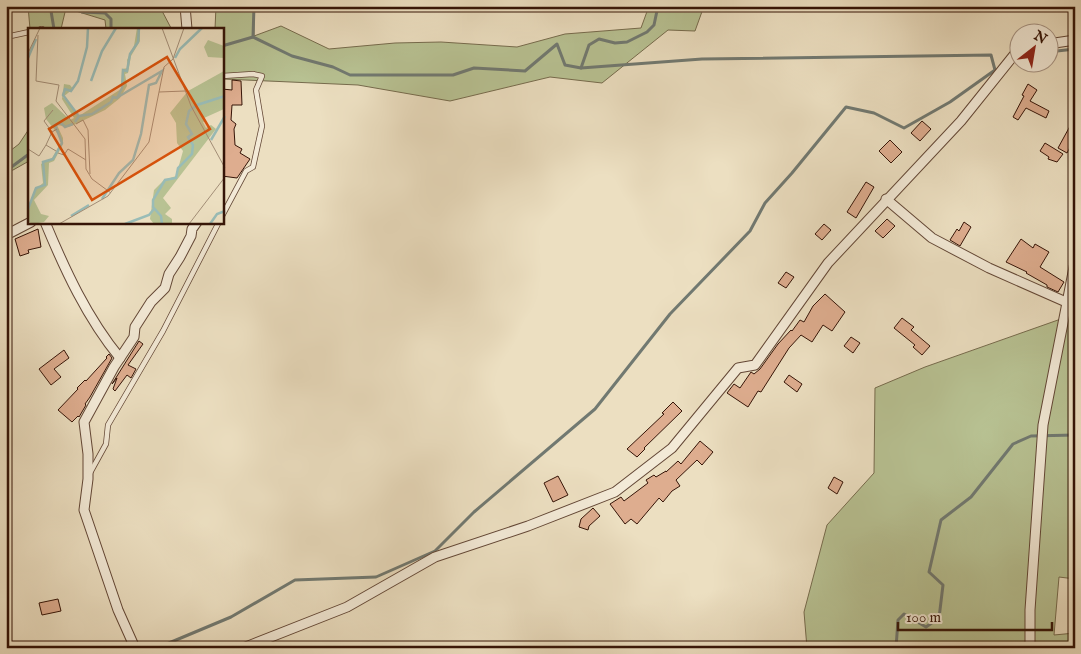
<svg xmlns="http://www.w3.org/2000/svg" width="1081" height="654" viewBox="0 0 1081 654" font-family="'IM FELL English',serif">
	<rect width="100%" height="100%" fill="#ecdfc1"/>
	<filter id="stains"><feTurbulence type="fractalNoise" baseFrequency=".004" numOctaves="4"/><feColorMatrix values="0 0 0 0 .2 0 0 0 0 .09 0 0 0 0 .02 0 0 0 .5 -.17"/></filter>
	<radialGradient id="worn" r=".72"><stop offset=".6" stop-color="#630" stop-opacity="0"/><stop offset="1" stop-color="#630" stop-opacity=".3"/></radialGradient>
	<g fill="#b8c293" stroke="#766b4d">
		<polygon points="28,6 162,6 161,9 171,28 188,29 106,29 105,20 66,8 61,29 30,29"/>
		<polygon points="216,6 254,6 254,36 281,26 329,49 395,43 441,42 517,47 565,34 641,28 649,6 704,6 695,31 668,30 602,83 550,77 450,101 358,85 223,79 222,29 215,29"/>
		<polygon points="29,129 29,161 6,174 6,154 19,144"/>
		<polygon points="1075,314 1075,579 1059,577 1054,635 1075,633 1075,648 807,648 804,612 827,525 874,473 875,388 925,367"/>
	</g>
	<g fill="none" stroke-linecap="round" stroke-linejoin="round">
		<g stroke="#717971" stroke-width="3">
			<polyline points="54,6 51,11 54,29"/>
			<polyline points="74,6 82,12 105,13 111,19 111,29"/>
			<polyline points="253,37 254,6"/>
			<polyline points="222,46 253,37 292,56 333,67 350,75 453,75 474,68 525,71 557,44 565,65 581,68 589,45 599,39 615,43 627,42 647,32 654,25 658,6"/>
			<polyline points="1048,52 1075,49"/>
			<polyline points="6,171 29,154"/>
			<polyline points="157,648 231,617 295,580 376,577 435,551 474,512 595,409 670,314 750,231 765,203 792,173 846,107 874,113 904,128 950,102 995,70 991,55 702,59 581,68"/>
			<polyline points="896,648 898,620 904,614 926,627 939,618 943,585 929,572 941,520 971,497 1013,444 1031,436 1075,435"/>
		</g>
	</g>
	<g fill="#dead8f" stroke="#351407">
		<polygon points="232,80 241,81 242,105 232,105 231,120 236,124 234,129 235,145 242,149 240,153 250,159 237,178 222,176 222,89 232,90"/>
		<polygon points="1028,84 1037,90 1030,101 1049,111 1046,118 1026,108 1018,120 1013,117 1024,96 1022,95"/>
		<polygon points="1075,117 1075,138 1067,153 1058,148"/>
		<polygon points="922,121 931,129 920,141 911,133"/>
		<polygon points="890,140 902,152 891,163 879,151"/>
		<polygon points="1045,143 1063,154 1057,162 1048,159 1049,157 1040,151"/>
		<polygon points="866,182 874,187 856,218 847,212"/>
		<polygon points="887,219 895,226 883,238 875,231"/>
		<polygon points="964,222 971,227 960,246 950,240 957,229 959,231"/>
		<polygon points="824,224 831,230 822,240 815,234"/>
		<polygon points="38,229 41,247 28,250 29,253 20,256 15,239"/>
		<polygon points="1021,239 1033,248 1035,244 1049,252 1040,267 1064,282 1058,292 1047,287 1047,285 1026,273 1027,272 1006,262"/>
		<polygon points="786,272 794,277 786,288 778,283"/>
		<polygon points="825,294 845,312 832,331 823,325 812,342 801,335 789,348 761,392 758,391 748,407 727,393 734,384 740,388 751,372 754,374 760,369 778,344 791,330 792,331 800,320 804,322 813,306"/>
		<polygon points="902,318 914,327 911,330 930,346 922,355 913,347 915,345 894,328"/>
		<polygon points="851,337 860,343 853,353 844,346"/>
		<polygon points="139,341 143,344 128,365 136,369 131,378 127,375 115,391 113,389 117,378 112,384"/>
		<polygon points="64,350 69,358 54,369 61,377 51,385 39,369"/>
		<polygon points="109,354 112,358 90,397 85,404 86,405 79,417 78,416 72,422 58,410 78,389 77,388 85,380 86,381 107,358 106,357"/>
		<polygon points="789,375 802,384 797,392 784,382"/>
		<polygon points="673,402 682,411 644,448 645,449 637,457 627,449 664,414 662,413"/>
		<polygon points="700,441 713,452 702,465 697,460 676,480 680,486 672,491 663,502 659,498 637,524 631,519 625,524 610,504 621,497 624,501 648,483 646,480 654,475 656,477 666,471 666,472 678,461 681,464"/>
		<polygon points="558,476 568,495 553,502 544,483"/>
		<polygon points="834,477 843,482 837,494 828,488"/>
		<polygon points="593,508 600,516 589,526 588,530 579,527 581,519"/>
		<polygon points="58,599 61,611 42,615 39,603"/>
	</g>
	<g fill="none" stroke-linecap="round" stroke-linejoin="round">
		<defs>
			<g id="lane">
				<polyline points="6,10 9,19 6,31"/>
				<polyline points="41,29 42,29"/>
				<polyline points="6,37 29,32"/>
				<polyline points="222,76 253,74 262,76 256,90 262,126 253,167 246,171 222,216"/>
				<polyline points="90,473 106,444 108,425 163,331 219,222"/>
			</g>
			<g id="street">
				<polyline points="185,6 187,29"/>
				<polyline points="1048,44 1075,40"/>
				<polyline points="886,199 932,238 989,268 1066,302"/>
				<path d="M45,222C65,270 87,318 120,358"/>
				<polyline points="6,235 31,222"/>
				<polyline points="135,648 118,610 84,510 88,479 88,454 84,422 114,367 134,337 135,327 151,302 165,288 169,274 180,257 191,236 192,229 197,222"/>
				<polyline points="243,648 347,607 435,557 528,526 615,492 672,448 738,368 755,365 828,263 961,121 1018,50"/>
				<polyline points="1030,648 1030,610 1043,425 1075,262"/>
			</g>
		</defs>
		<use href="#lane" stroke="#634736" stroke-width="6"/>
		<use href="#street" stroke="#634736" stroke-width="11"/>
		<use href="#lane" stroke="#f3ead7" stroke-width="4.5"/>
		<use href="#street" stroke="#f3ead7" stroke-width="9"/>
	</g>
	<g transform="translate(28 28)">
		<rect width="196" height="196" fill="#ecdfc1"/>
		<path d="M109,0H112V13L103,28L100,45L97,46L99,58L92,70L77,82L48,96L40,99L29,97L35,110V116L26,133L21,135L20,157L6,172L13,186L21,188L16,194L4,196L0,193V181L7,162L15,155L13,136L24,130L33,115V110L18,91L16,80L24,75L42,92L46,90L34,71L36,56L42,57L45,61L35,69L51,88L93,61L94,41L100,40L99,32L106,18ZM180,12L196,18V30L180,29L176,19ZM196,43V81L176,90L178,93L175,94L178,100L183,97L188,101L135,170L143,180L137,186L144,191V196H126L122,191L126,162L136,152L148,148L155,123L149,115L148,95L142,85L160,63Z" fill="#b8c293"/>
		<path fill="none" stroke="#99bcb7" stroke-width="2.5" d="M0,30L8,11M147,30L152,21L174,0M63,53L74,23L88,0M50,87L35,67L37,61L43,63L50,53L59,19L60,0M47,94L51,88L64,86L83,74L85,69L89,70L94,60L95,42L99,43L102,26L110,14L111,0M183,112L197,88M74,171L91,145L105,132L113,106L121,57L128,55L134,43L90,69M0,181L8,160L17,157L15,134L25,131L34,115L27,97L33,95L37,99L45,96M43,188L61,177M97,196L121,187L126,181M134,196L133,188L125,179V172L137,152L148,150L150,140L164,126L165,117L160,109L164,106L158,96L161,83L169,77L197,68M182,196L189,186L197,183"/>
		<path fill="none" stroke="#a38e77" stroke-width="1" d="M134,0L163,78L197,140M10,7L8,53L31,57L28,73L57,111L58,141L64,151L83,165M0,25L12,0M131,64L157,63M48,96L55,92L60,102L62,146M24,104L16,93L25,82M18,117L24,104L29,101M0,121L11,128L18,117L28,123M30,125L36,127L40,121L58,132M31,196L80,168L121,114L136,39L145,31L156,0M161,196L197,149"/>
		<path fill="#d6520c" fill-opacity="0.15" stroke="#d6520c" stroke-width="2.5" d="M139,29L182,101L64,172L21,101Z"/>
		<rect width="196" height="196" fill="none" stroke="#351407" stroke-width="2.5"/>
	</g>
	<rect width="1081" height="654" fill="none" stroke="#ecdfc1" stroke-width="25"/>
	<rect x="8" y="8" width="1066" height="639" fill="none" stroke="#351407" stroke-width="2.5"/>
	<rect x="12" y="12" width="1056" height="629" fill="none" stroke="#351407"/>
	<g transform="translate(1034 48) rotate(31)"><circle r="24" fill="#f3ead7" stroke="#a79484"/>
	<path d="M0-4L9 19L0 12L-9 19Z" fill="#8f2418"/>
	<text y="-8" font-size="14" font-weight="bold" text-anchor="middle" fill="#351407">N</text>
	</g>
	<path d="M898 622v8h154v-8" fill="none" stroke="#351407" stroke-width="2.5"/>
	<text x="906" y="622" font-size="15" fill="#351407" stroke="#f3ead7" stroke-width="4" paint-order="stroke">100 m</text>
	<rect width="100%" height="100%" filter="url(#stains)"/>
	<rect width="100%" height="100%" fill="url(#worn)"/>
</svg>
